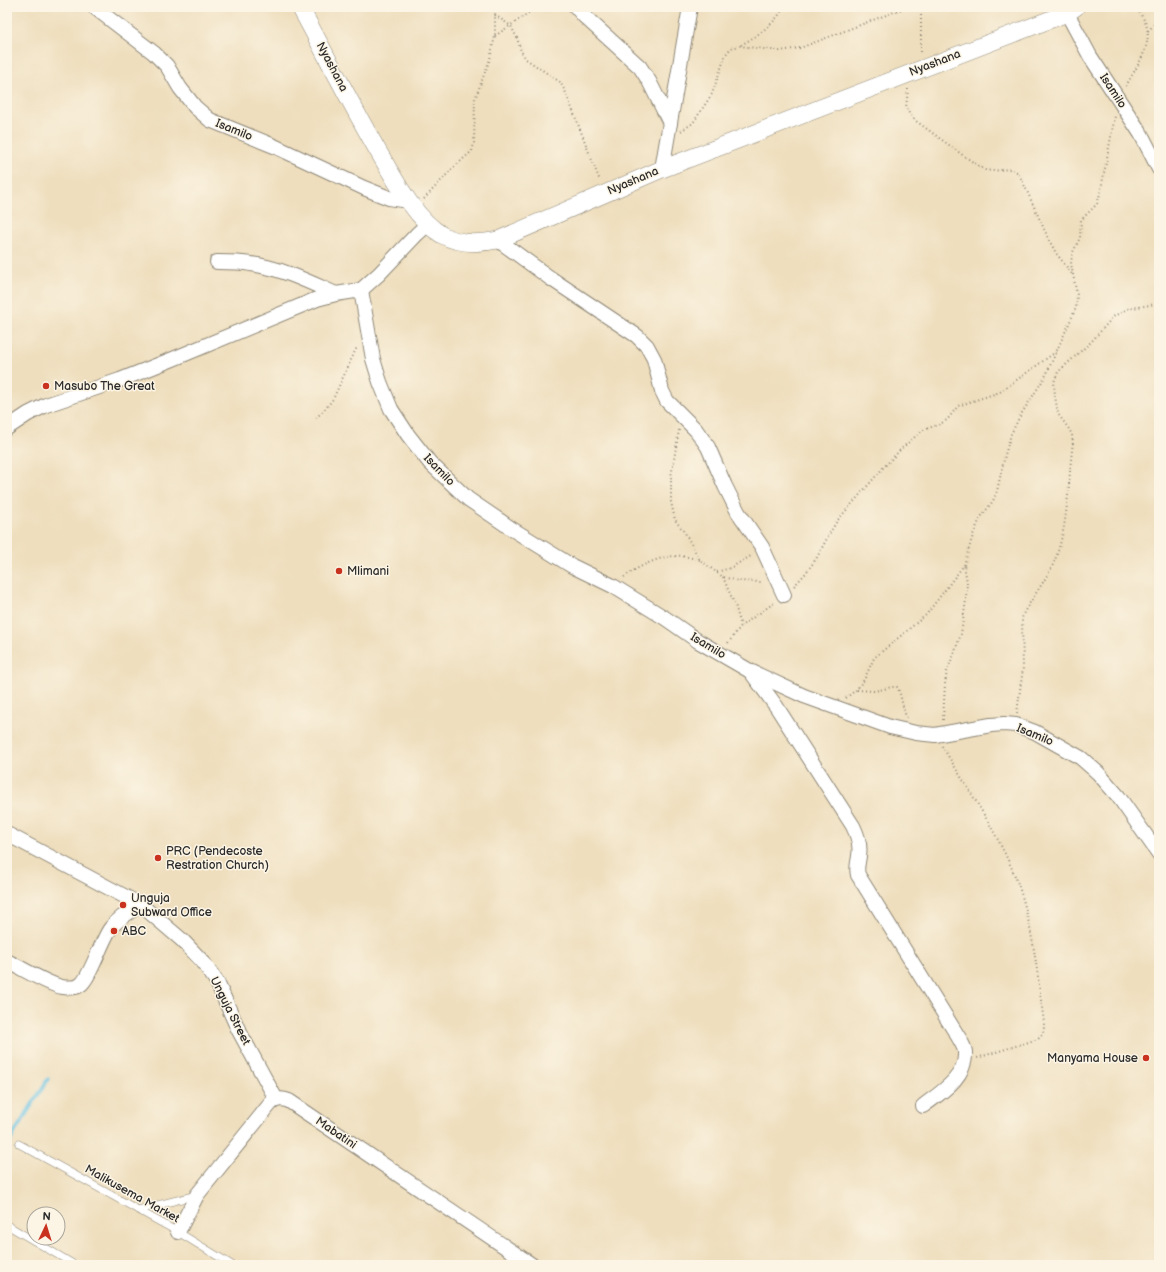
<svg xmlns="http://www.w3.org/2000/svg" width="1166" height="1272" viewBox="0 0 1166 1272" font-family="'Balsamiq Sans',sans-serif">
	<rect width="100%" height="100%" fill="#fcf5e5"/>
	<filter id="ink" filterUnits="userSpaceOnUse"><feTurbulence type="fractalNoise" baseFrequency=".025" numOctaves="2"/><feDisplacementMap in="SourceGraphic" scale="8" xChannelSelector="R" yChannelSelector="G"/><feConvolveMatrix kernelMatrix="1 2 1 2 8 2 1 2 1" color-interpolation-filters="sRGB"/></filter>
	<filter id="wash" filterUnits="userSpaceOnUse"><feTurbulence type="fractalNoise" baseFrequency=".012" numOctaves="4" result="noise"/><feDisplacementMap in="SourceGraphic" scale="16" xChannelSelector="R" yChannelSelector="G"/><feGaussianBlur stdDeviation="0.9" result="paint"/><feColorMatrix in="noise" values="0 0 0 0 0 0 0 0 0 0 0 0 0 0 0 0 0 1.4 0 .05"/><feComposite in="paint" operator="in"/></filter>
	<g filter="url(#wash)">
		<rect width="100%" height="100%" fill="#eedebd"/>
		<g fill="none" stroke-linecap="round" stroke-linejoin="round">
			<polyline stroke="#67c3e5" stroke-width="3.5" points="7,1149 13,1135 48,1079"/>
		</g>
	</g>
	<g filter="url(#ink)">
		<g fill="none" stroke-linecap="round" stroke-linejoin="round">
			<defs>
				<g id="service">
					<polyline points="19,1144 178,1232 232,1265"/>
					<polyline points="138,1210 197,1195"/>
					<polyline points="7,1225 75,1265"/>
				</g>
				<g id="minor">
					<polyline points="94,7 154,53 167,66 180,88 195,107 210,120 274,146 364,188 389,198 409,201"/>
					<polyline points="576,7 584,16 640,67 649,81 670,123"/>
					<polyline points="1067,13 1090,56 1141,134 1159,169"/>
					<polyline points="662,169 690,7"/>
					<polyline points="498,240 550,278 637,336 647,346 654,359 662,391 667,401 696,430 708,447 725,486 738,512 762,547 784,595"/>
					<path d="M217,262C228,262 240,262 251,264C281,268 309,282 336,294"/>
					<polyline points="361,290 373,359 380,382 391,409 408,435 430,463 468,499 512,529 572,566 613,586 665,618 698,641 750,671 804,696 890,727 916,733 935,735 991,725 1004,724 1016,725 1035,732 1081,758 1098,773 1118,796 1159,854"/>
					<polyline points="7,428 28,414 46,405 120,380 173,359 317,299 336,294 361,290 379,274 417,234 427,225"/>
					<path d="M751,672L776,706L853,826C858,836 861,845 859,856C858,864 856,868 858,875L959,1038C961,1042 965,1048 965,1052C967,1077 940,1093 923,1106"/>
					<polyline points="7,834 141,905 182,940 203,962 217,982 238,1029 276,1099"/>
					<path d="M7,961C22,968 47,984 62,987C67,988 76,988 80,985C89,980 102,940 110,929C118,918 130,911 141,905"/>
					<path d="M178,1232L197,1195L271,1103C277,1099 281,1098 289,1101L532,1265"/>
				</g>
				<path id="tertiary" d="M300,7C326,55 351,104 378,151C394,178 415,219 442,235C460,245 479,244 498,240L662,169L1067,13L1076,7"/>
			</defs>
			<use href="#service" stroke="#8c8474" stroke-width="8"/>
			<use href="#minor" stroke="#8c8474" stroke-width="16"/>
			<use href="#tertiary" stroke="#8c8474" stroke-width="18"/>
			<g stroke="#8c8474" stroke-width="2" stroke-dasharray="1 3" stroke-linecap="butt">
				<polyline points="921,7 921,54"/>
				<polyline points="495,15 511,26 517,38 521,51 526,59 560,82 566,93 600,181"/>
				<polyline points="1148,31 1159,19"/>
				<polyline points="495,36 537,7"/>
				<path d="M741,45C758,35 774,25 784,7"/>
				<path d="M1126,86C1136,67 1156,42 1144,20C1142,15 1138,11 1134,7"/>
				<polyline points="908,89 906,108 909,113 916,121 964,156 985,170 992,171 1010,169 1017,172 1022,180 1049,240 1056,253 1072,274"/>
				<polyline points="681,131 693,123 712,94 726,54 731,48 740,46 780,51 800,48 907,7"/>
				<polyline points="424,199 451,170 472,151 474,144 475,99 490,59 495,36 495,7"/>
				<polyline points="316,418 326,408 333,399 357,347"/>
				<polyline points="679,430 671,477 671,502 675,520 685,533 700,560 723,577 738,581 763,582"/>
				<polyline points="717,572 730,568 751,556"/>
				<path d="M624,577C638,567 657,557 675,556C683,555 692,558 700,560"/>
				<polyline points="723,577 736,608 741,626"/>
				<polyline points="794,586 805,574 816,559 831,531 837,521 883,468 902,448 923,430 940,424 947,420 958,406 1000,392 1057,351"/>
				<polyline points="728,643 741,626 774,603"/>
				<path d="M857,690L875,691L892,687H897C902,695 902,709 907,718"/>
				<polyline points="846,698 856,690 864,680 874,658 926,615 964,565 974,532 981,517 993,501 997,491 1005,455 1011,434 1020,416 1045,377 1076,308 1077,295 1071,264 1072,254 1080,238 1081,220 1097,204 1100,194 1115,116"/>
				<path d="M1017,713L1023,668L1022,618L1024,612C1030,603 1036,593 1042,584C1047,575 1053,567 1056,557C1069,521 1068,480 1073,442L1072,435L1069,429L1058,414L1055,396L1054,382L1058,372L1091,342L1113,317L1127,309L1156,304L1159,302"/>
				<polyline points="943,720 945,684 947,671 954,654 961,634 966,600 967,582 964,565"/>
				<path d="M942,746C968,789 996,830 1015,876C1033,922 1037,973 1044,1022C1044,1030 1044,1034 1038,1039L977,1058"/>
			</g>
			<use href="#service" stroke="#fff" stroke-width="7"/>
			<use href="#minor" stroke="#fff" stroke-width="14"/>
			<use href="#tertiary" stroke="#fff" stroke-width="17"/>
		</g>
	</g>
	<g fill="#c8321e" stroke="#fcf5e5" stroke-width="1.5">
		<circle cx="46" cy="386" r="4"/>
		<circle cx="339" cy="571" r="4"/>
		<circle cx="158" cy="858" r="4"/>
		<circle cx="123" cy="905" r="4"/>
		<circle cx="114" cy="931" r="4"/>
		<circle cx="1146" cy="1058" r="4"/>
	</g>
	<g text-anchor="middle" dominant-baseline="central" stroke-width="3" stroke-linejoin="round" paint-order="stroke">
		<g font-size="12" fill="#2b2b2b" stroke="#fcf5e5">
			<text transform="translate(935 63) rotate(-21)">Nyashana</text>
			<text transform="translate(332 67) rotate(62)">Nyashana</text>
			<text transform="translate(1113 91) rotate(57)">Isamilo</text>
			<text transform="translate(234 130) rotate(22)">Isamilo</text>
			<text transform="translate(633 181) rotate(-23)">Nyashana</text>
			<text transform="translate(439 470) rotate(46)">Isamilo</text>
			<text transform="translate(708 646) rotate(31)">Isamilo</text>
			<text transform="translate(1035 735) rotate(23)">Isamilo</text>
			<text transform="translate(230 1011) rotate(63)">Unguja Street</text>
			<text transform="translate(336 1133) rotate(34)">Mabatini</text>
			<text transform="translate(132 1194) rotate(29)">Malikusema Market</text>
		</g>
		<g font-size="12" fill="#2b2b2b" stroke="#fcf5e5" text-anchor="start">
			<text x="54" y="386">Masubo The Great</text>
			<text x="347" y="571">Mlimani</text>
			<text x="166" y="851">PRC (Pendecoste<tspan x="166" dy="14">Restration Church)</tspan></text>
			<text x="131" y="898">Unguja<tspan x="131" dy="14">Subward Office</tspan></text>
			<text x="122" y="931">ABC</text>
			<text x="1138" y="1058" text-anchor="end">Manyama House</text>
		</g>
	</g>
	<rect width="1166" height="1272" fill="none" stroke="#fcf5e5" stroke-width="24"/>
	<g transform="translate(46 1226) rotate(4)"><circle r="19" fill="#fcf5e5" stroke="#a8a49b"/>
	<path d="M0-3L7 15L0 10L-7 15Z" fill="#c8321e"/>
	<text y="-6" font-size="11" font-weight="bold" text-anchor="middle" fill="#2b2b2b">N</text>
	</g>
</svg>
